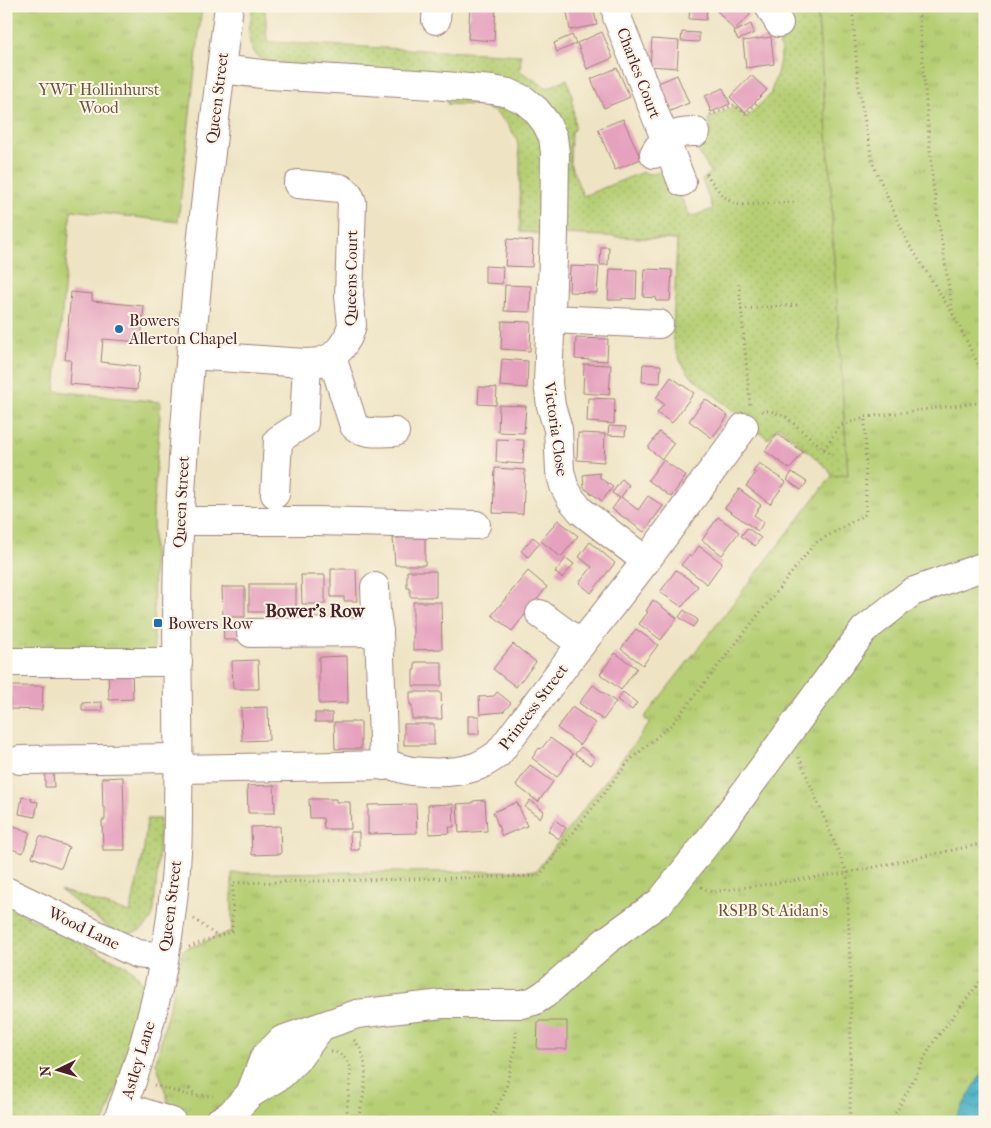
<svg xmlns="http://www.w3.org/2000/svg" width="991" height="1128" viewBox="0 0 991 1128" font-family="'IM FELL French Canon',serif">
	<defs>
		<pattern id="grass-dots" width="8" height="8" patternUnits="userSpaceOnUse" patternTransform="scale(1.25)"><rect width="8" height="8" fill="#b6cf74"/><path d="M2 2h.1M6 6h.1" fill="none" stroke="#9eb165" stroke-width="1.8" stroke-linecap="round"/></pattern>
		<pattern id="park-tufts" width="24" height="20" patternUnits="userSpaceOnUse" patternTransform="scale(1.25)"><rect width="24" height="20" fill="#b6cf74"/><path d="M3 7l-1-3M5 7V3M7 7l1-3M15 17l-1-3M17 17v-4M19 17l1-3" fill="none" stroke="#9eb165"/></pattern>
		<pattern id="water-waves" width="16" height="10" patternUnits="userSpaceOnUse" patternTransform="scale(1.25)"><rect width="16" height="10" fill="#47b0c6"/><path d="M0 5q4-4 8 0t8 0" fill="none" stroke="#3d8fa1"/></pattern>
	</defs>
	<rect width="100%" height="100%" fill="#fcf5e5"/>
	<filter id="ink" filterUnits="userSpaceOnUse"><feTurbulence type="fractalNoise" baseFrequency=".02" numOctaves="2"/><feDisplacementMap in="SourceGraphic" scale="10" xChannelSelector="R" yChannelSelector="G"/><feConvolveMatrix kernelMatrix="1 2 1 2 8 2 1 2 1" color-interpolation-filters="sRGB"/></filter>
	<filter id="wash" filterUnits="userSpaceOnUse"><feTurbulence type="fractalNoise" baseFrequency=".0096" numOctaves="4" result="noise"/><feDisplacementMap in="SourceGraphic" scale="20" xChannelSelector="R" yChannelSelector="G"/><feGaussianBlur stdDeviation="1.12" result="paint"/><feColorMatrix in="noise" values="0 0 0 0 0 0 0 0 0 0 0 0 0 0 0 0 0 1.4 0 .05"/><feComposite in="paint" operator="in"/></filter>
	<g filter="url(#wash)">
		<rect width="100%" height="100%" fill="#eee4c4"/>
		<g fill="url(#grass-dots)" stroke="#807750">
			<path d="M253,6H265L267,42L521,55L520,71L547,88L567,79L572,95L575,129L571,133L570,163L583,196L643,172C652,176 661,174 666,164L690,217L713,209L702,180L711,172L694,145C710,139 715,136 708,119L734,107L747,117L770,95L778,70L781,52L778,35L794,24L783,6H817L831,183L833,244L848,475L832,476L828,469L779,426L768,439L692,377L682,364L675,349L673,333L677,240L564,234L548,106L266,62C242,49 250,29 253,6Z"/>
			<polygon points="447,94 508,98 544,134 546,234 520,232 520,158 517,140 508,125 495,112 479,105 447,104"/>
			<path d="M147,819H160C159,845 158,870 155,896C154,903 155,912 151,919C143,934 126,936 112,930L60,890L130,913L143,855Z"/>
			<path d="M6,906L126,966C134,971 139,976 143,985L127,1042L133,1043L104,1122H6Z"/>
		</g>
		<g fill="url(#park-tufts)" stroke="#807750">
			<polygon points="6,6 202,6 178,222 71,210 55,391 161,402 153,511 154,656 6,659"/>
			<polygon points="817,6 985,6 985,1122 166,1122 170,1107 156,1062 183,950 232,931 232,873 536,871 650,723 644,718 832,476 848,475 833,244 831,183"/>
		</g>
		<polygon fill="url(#water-waves)" stroke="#486878" points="985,1068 985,1122 953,1122"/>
		<g id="blocks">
			<g fill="#e5a1be">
				<polygon points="470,6 496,7 494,41 468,39"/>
				<polygon points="566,6 593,6 597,25 570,30"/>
				<polygon points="690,6 707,6 706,20 689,19"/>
				<polygon points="713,6 742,6 750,15 734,30"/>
				<polygon points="751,24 754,33 738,40 734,32"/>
				<polygon points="602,32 613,58 587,69 577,43"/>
				<polygon points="682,32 699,33 699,42 681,41"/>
				<polygon points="572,35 576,44 557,52 554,43"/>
				<polygon points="771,37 774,64 746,68 743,41"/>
				<polygon points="652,39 679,41 677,68 650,66"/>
				<polygon points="617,68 630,97 604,108 591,79"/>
				<polygon points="677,75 689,103 668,112 656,84"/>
				<polygon points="751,75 767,90 745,112 730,97"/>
				<polygon points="723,88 730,104 711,112 705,96"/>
				<polygon points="623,119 641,159 615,170 598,129"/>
				<polygon points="507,239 533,241 532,267 505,266"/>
				<polygon points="601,247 609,247 608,265 600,265"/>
				<polygon points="485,266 503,267 502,284 485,283"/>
				<polygon points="570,266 599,267 597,293 569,292"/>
				<polygon points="610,269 637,270 636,299 622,298 622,300 608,300"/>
				<polygon points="645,269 672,270 670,301 656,301 657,298 643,297"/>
				<polygon points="505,285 531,286 530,312 504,311"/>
				<polygon points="71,292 92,294 92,301 144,306 141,342 103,339 101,362 139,366 137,390 69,384 71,360 65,360"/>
				<polygon points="502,321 531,322 530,351 501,349"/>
				<polygon points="576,338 608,339 607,361 575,359"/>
				<polygon points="502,359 528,361 527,388 500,386"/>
				<polygon points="584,364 611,365 609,395 583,393"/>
				<polygon points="643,364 661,365 660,383 642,382"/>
				<polygon points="671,377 694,393 672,423 657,413 664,404 656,398"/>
				<polygon points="479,387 497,388 496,405 478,404"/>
				<polygon points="588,398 615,399 614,424 587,422"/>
				<polygon points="705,399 728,416 712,438 689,421"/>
				<polygon points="499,405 526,406 524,433 498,432"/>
				<polygon points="609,426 626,427 625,436 608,435"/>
				<polygon points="659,432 674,443 662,459 648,448"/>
				<polygon points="578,433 605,434 604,462 577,460"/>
				<polygon points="777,434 803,452 790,469 765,451"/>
				<polygon points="497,439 524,440 523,464 496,462"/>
				<polygon points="663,460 686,476 671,497 648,480"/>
				<polygon points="759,463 786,482 770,504 746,486 756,473 753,472"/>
				<polygon points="495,468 525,470 523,514 493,513"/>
				<polygon points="792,472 807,482 801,490 787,480"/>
				<polygon points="600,473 600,478 613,487 602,501 584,488 583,475"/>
				<polygon points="622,479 629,485 621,497 638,510 648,496 663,506 644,532 612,509 620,498 612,493"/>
				<polygon points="739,489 761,505 754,515 764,522 758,531 725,508"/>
				<polygon points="718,517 739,532 722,555 702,540"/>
				<polygon points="558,520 578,536 561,557 541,541"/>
				<polygon points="747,528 761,538 755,546 741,536"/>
				<polygon points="533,537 540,543 528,557 521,551"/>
				<polygon points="393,538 425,538 425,565 395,565"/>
				<polygon points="590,542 615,563 591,593 579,583 592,567 579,557"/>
				<polygon points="699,546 722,563 707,584 681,565 689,555 691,557"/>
				<polygon points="566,558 574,564 562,578 555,572"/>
				<polygon points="331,569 356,569 357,601 344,601 344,597 331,597"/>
				<polygon points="676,570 698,586 682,607 660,592"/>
				<polygon points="407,571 436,571 436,597 410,597 410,588 407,588"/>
				<polygon points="528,571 547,587 512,631 492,615"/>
				<polygon points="301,575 325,575 325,604 302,604"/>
				<rect x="249" y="584" width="47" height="28"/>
				<polygon points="222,587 245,587 245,617 223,617"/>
				<polygon points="653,600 677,618 661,640 639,624 648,612 646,611"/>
				<polygon points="413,602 441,602 442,649 413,650"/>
				<polygon points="684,610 698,620 693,627 679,617"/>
				<polygon points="241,622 242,640 224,640 223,623"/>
				<polygon points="636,629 658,645 643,665 621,649"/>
				<polygon points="513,644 536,662 516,687 493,669"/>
				<polygon points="615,653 637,668 621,690 600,674"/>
				<polygon points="347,656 348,703 319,704 319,657"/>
				<polygon points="258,660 259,689 233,689 232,661"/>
				<polygon points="415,662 442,662 442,686 413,686 413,670 415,670"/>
				<polygon points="132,668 133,699 109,700 108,669"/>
				<polygon points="593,685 616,702 603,720 579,703"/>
				<polygon points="10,686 43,686 42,710 10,709"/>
				<polygon points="410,692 441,692 442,719 412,719 412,705 410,705"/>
				<polygon points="497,692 511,703 503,712 480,714 479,697 494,696"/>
				<polygon points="623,692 637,703 632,710 617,700"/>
				<polygon points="102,702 102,711 82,711 82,703"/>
				<polygon points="268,707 269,740 242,741 241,708"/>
				<polygon points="572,707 595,723 580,745 557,728"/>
				<rect x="315" y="713" width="17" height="9"/>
				<rect x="468" y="716" width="11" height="18"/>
				<polygon points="334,722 361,722 361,749 335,749"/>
				<rect x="404" y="724" width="30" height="21"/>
				<polygon points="550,738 573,754 557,777 532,758 539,748 541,749"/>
				<polygon points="581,747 595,758 590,765 575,754"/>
				<polygon points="530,765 553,782 538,802 516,785"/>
				<polygon points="53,769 54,787 45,787 45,770"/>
				<polygon points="123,777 125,850 103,850 102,820 105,820 105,808 103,808 102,778"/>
				<polygon points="274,785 275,813 248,813 247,786"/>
				<polygon points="22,797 32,799 31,801 38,802 35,817 19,814"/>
				<polygon points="309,799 336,799 336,802 350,802 351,829 324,829 323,818 310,818"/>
				<polygon points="485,800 487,831 459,833 457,804 473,803 473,801"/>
				<polygon points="530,800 544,811 540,818 525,807"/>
				<polygon points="517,802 527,826 502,836 493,812"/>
				<polygon points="416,804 417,833 368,834 368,805"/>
				<polygon points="453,804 454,827 449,827 450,833 429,834 428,805"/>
				<polygon points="555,820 566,828 559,839 548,831"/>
				<polygon points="6,823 30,832 23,853 6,847"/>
				<polygon points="280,826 281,854 252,855 251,827"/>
				<polygon points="350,832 359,832 359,850 351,850"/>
				<polygon points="40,836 69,847 61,868 32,857"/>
				<polygon points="538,1021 567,1021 567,1049 537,1049"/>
			</g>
		</g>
	</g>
	<g filter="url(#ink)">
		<use href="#blocks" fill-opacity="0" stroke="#9c8278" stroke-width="1"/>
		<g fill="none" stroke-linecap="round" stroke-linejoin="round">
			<defs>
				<g id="minor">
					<polyline points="616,6 617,17 682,182"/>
					<polyline points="769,6 779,23"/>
					<polyline points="436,20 437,6"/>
					<polyline points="221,69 270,75 433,85 493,90 509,93 524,100 536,110 546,123 553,137 555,153 554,234 548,383 551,406 558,429 560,471 564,486 571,499 581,511 646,561"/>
					<path d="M654,154C662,138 677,131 696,132"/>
					<polyline points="551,319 659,324"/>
					<path d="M191,355L289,362L307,363L320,362L332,357L341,348L348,337L352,325L349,296L352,202C350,195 347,191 340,188L298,184"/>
					<path d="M332,357L354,426C365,435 382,432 395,432"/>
					<polyline points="275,494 278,440 304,423 307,363"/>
					<polyline points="180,521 315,521 476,525"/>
					<polyline points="375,587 376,612 379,632 384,766"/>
					<polyline points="540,614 581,644"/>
					<polyline points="251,633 379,632"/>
					<polyline points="6,662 178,662"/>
					<polyline points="20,760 179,758"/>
					<path d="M179,769L390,765C397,767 405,770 412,771C431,773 457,773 475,767C484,764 491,759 498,754L565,665L646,561L744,427"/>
					<polyline points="6,891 137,954 164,957"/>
					<polyline points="250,1094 264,1058 282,1040 357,1014 442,1004 522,1004 534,1001 545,994 606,941 660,902 717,830 864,630 912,592 985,566"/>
					<polyline points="123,1106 172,1122"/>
					<path d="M117,1122C151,1036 172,945 177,852C178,837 178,822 178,807C180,724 175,641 178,558C185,374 205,189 229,6"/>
					<polyline points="218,1122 230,1115 250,1094 281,1075 299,1057 321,1027"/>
				</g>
			</defs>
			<use href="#minor" stroke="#9c8278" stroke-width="30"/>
			<g stroke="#9c8278" stroke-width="3" stroke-dasharray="1 4" stroke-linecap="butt">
				<polyline points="852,6 859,91 873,164 907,241 951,311"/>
				<polyline points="918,6 933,185 953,314 985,378"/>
				<polyline points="710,115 734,105 746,114 758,102 757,100"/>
				<path d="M706,174C715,186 724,202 740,205L795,202"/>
				<polyline points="739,284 750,405"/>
				<polyline points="741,309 798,305"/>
				<polyline points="762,411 771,411 786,417 831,455"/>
				<polyline points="824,449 840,426 865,417"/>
				<polyline points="799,757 847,873 851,998 850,1122"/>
				<polyline points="701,887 712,892 847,873 985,843"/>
				<polyline points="194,919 217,936"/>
				<polyline points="189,947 232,931 233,883 539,876 630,760 673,723 815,543 866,514 865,417 985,402"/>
				<path d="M354,1040C373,1061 364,1097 357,1122"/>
				<path d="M331,1051C342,1053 348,1059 351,1069L346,1122"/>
				<polyline points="154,1085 187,1095 213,1096"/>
				<polyline points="179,1091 189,1089 195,1094"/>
				<polyline points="489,1122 505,1092 514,1053 517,1028"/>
				<polyline points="891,1122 932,1044 985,975"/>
			</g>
			<use href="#minor" stroke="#fff" stroke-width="28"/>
		</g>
	</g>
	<g fill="#1f6fb2" stroke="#fcf5e5" stroke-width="2">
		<circle cx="119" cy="329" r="5"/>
		<rect x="153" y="618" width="10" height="10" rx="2.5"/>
	</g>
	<g text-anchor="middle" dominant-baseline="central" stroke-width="4" stroke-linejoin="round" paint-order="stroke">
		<g font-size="16" fill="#4a1f2b" stroke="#fcf5e5">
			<text transform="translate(639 73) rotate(69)">Charles Court</text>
			<text transform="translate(217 98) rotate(-83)">Queen Street</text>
			<text transform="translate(351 278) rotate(-89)">Queens Court</text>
			<text transform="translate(556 429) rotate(82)">Victoria Close</text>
			<text transform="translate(181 502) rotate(-87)">Queen Street</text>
			<text transform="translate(533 707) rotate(-53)">Princess Street</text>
			<text transform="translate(170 906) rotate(-83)">Queen Street</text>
			<text transform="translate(84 928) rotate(26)">Wood Lane</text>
			<text transform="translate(138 1060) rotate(-73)">Astley Lane</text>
		</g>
		<g font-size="16" fill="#6a5441" stroke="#fcf5e5">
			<text x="99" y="89">YWT Hollinhurst<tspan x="99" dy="18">Wood</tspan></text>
			<text x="773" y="910">RSPB St Aidan's</text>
		</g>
		<g font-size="16" fill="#4a1f2b" stroke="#fcf5e5" text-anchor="start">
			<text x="129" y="320">Bowers<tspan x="129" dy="18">Allerton Chapel</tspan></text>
			<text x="168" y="623">Bowers Row</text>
		</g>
		<g font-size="18" font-weight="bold" fill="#4a1f2b" stroke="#fcf5e5">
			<text x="315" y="611">Bower's Row</text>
		</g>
	</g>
	<rect width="991" height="1128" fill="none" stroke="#fcf5e5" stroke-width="25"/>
	<g transform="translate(58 1070) rotate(265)" stroke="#fcf5e5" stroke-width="4" paint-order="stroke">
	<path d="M0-4L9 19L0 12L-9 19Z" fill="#4a1f2b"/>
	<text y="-8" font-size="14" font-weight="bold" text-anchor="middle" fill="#4a1f2b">N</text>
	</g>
</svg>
